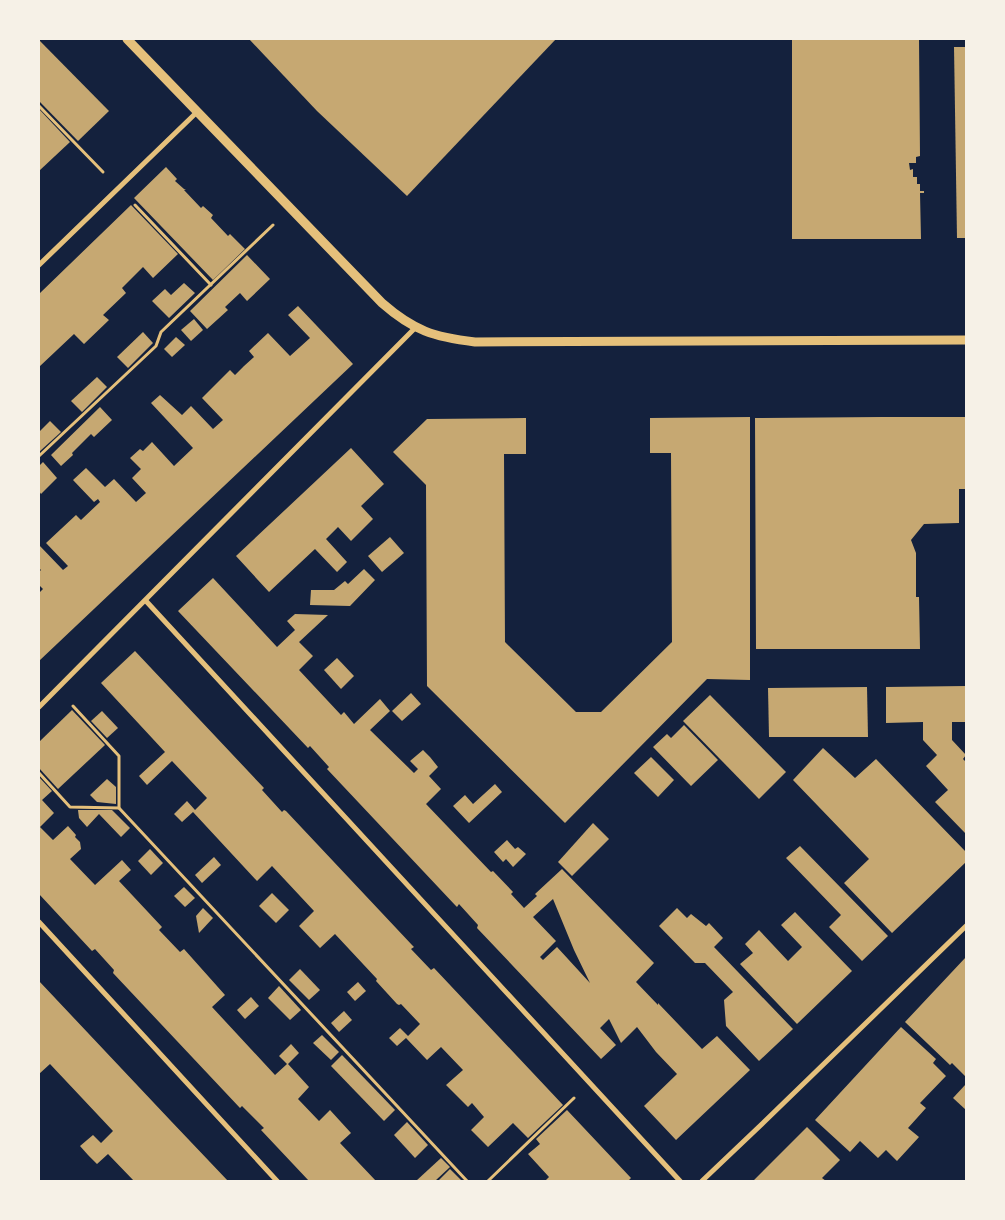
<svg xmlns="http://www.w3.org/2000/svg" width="1005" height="1220" viewBox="0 0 1005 1220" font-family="'Golos Text',sans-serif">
	<rect width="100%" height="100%" fill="#14213d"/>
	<g fill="#c6a872" fill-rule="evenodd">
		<polygon points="249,39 556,39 407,196 317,111"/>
		<polygon points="792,39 919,39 920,156 916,157 916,163 909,163 910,170 913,169 913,177 917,177 917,184 920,184 920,191 924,191 924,193 920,193 921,239 792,239"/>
		<polygon points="39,40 109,111 78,141 39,101"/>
		<polygon points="954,47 966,47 966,238 957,238"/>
		<polygon points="39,109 70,142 39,171"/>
		<polygon points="166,167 177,179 175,181 184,189 186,189 184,190 201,208 203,206 213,215 211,218 228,236 230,234 245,249 213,280 134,198"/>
		<polygon points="131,205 178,254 153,278 143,267 122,288 126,293 103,315 109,320 84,344 74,334 39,367 39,294"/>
		<polygon points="247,255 270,279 247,301 240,293 225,307 228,310 207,329 190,311"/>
		<polygon points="184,283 195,293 169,318 152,301 165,289 171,295"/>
		<polygon points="298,306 353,364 39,661 39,593 43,589 39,585 39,572 41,570 39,568 39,545 63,570 68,566 46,543 76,515 81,520 100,502 98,499 94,502 73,480 86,468 105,487 114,479 136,502 146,493 132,478 141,469 130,458 140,449 143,451 152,442 174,466 193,448 151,403 160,395 182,415 191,406 213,429 223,420 202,398 230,370 235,375 244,366 254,357 249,351 268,333 290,356 310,338 288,315"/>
		<polygon points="194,319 203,330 191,341 181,330"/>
		<polygon points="143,332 153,343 128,368 117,357"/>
		<polygon points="176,337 185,345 172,357 164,349"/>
		<polygon points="97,377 107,387 82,412 71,401"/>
		<polygon points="100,407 112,420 94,437 91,434 72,453 73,455 61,466 51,455"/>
		<polygon points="750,417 750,680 707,679 565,823 427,686 426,485 393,452 427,419 526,418 526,454 504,454 505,642 576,712 601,712 672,642 671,453 650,453 650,418"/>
		<polygon points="881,417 966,417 966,489 959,489 959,523 924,524 911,540 916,553 916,597 919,597 920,649 756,649 755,418"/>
		<polygon points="50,421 61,432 39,452 39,432"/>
		<polygon points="351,448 384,484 361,506 373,519 351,541 338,527 326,539 347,562 337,572 315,549 269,592 236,556"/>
		<polygon points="43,462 57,478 41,494 39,491 39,466"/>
		<polygon points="390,537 404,553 382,572 368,556"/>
		<polygon points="364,569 375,580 350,606 310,605 311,590 334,590 345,581 348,584"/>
		<path d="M213,578L277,647L295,630L287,621L295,614L328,615L299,642L313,656L299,670L341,715L344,712L354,724L380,699L390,711L370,730L414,773L418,769L410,761L423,750L430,757L438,767L429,776L441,789L426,804L491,872L493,871L513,892L511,894L524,908L537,896L535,894L562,869L654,963L636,982L658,1005V1003L702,1049L717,1036L750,1070L676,1140L644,1106L677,1074L656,1052L637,1027L621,1043L609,1019L600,1028L616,1045L601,1059L477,928L478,925L459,904L457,907L455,905L327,769L329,767L310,746L308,748L178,611ZM553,899L574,950L590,983L557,947L543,960L540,957L556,941L533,917Z"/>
		<polygon points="135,651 264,788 262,790 282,812 284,810 286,811 412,945 414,947 411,949 431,970 434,968 563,1105 528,1138 513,1123 488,1147 471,1130 484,1117 472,1103 468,1107 446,1085 463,1070 441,1047 427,1060 406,1038 397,1046 389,1038 400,1028 408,1036 420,1024 401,1004 399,1005 397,1004 376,981 377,979 335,934 320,948 299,926 314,911 272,866 257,881 193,812 182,822 174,814 187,801 195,810 207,798 172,761 147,785 139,776 165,752 101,683"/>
		<polygon points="337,658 354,676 341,689 324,670"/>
		<polygon points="966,686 966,722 952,722 952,740 966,755 963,759 966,762 966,834 935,802 948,790 926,766 937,755 923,740 923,722 886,723 886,687"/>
		<polygon points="867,687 868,737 769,737 768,688"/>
		<polygon points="411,693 421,704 402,721 392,711"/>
		<polygon points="710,695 786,772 759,799 683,721"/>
		<polygon points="72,710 105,745 58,789 39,768 39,742"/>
		<polygon points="102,711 118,728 107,738 91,721"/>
		<polygon points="684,725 718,760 691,786 653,747 667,734 671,738"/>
		<polygon points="823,748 855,778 876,759 966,852 966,862 892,933 844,883 869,859 793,780"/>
		<polygon points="651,757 674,780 658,797 634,773"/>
		<polygon points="39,777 52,791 42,800 54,813 40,827 53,840 68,826 76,835 75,837 80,842 81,849 70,859 95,885 122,860 131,870 119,881 162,927 159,930 180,952 184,949 225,995 212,1007 275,1075 287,1064 279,1056 291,1044 299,1053 288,1064 309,1087 298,1099 319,1121 330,1110 351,1133 340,1143 376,1181 309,1181 261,1130 264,1128 242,1106 240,1108 113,973 114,970 95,949 92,951 39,894"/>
		<polygon points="107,779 116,787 116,804 97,802 90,795"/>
		<polygon points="495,784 502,792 469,823 453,806 465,795 473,804"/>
		<polygon points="78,810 112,810 130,828 121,837 99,814 87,827 79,818"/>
		<polygon points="593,823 609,839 572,876 558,862"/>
		<polygon points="507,840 515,849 518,847 526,854 513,867 506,859 503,862 494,852"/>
		<polygon points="800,846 888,936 862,961 829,927 841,915 786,858"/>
		<polygon points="150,849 163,863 151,875 138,861"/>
		<polygon points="214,857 221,865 202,883 195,875"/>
		<polygon points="184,887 195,898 185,907 174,896"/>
		<polygon points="272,893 289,910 276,923 259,906"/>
		<polygon points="203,908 213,918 199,933 196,916"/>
		<polygon points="677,908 687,918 691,914 706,926 709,923 723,938 714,947 793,1029 759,1061 726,1026 724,1000 733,992 705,963 695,963 659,926"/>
		<polygon points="795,912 852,971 797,1024 740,964 753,953 745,944 759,930 788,961 802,947 781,925"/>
		<polygon points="966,957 966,1077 952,1063 950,1065 905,1022"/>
		<polygon points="300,969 320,990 309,1000 289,980"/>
		<polygon points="39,981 170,1120 228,1181 134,1181 108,1154 97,1164 88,1155 80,1146 93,1135 101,1143 113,1131 50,1064 39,1074"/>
		<polygon points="358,982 366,991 355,1001 347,992"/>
		<polygon points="279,986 301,1010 290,1020 268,998"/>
		<polygon points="251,997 259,1006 245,1019 237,1010"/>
		<polygon points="344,1011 352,1020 339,1032 331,1023"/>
		<polygon points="901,1027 936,1059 933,1063 946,1076 920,1103 926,1108 908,1128 919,1137 897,1161 886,1150 878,1158 860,1141 850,1152 815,1120"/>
		<polygon points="322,1035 339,1052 331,1060 313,1043"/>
		<polygon points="342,1055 395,1110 384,1121 331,1066"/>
		<polygon points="966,1084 966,1110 953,1098"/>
		<polygon points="567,1110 631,1178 628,1181 545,1181 549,1177 528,1154 540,1144 536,1139"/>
		<polygon points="407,1122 428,1145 415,1158 394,1135"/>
		<polygon points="807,1127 840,1160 822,1178 826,1181 753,1181"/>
		<polygon points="441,1158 450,1167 435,1181 416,1181"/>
		<polygon points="450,1169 462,1181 438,1181"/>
	</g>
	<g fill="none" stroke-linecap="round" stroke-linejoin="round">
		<g stroke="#e5c07b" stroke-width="3">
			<polyline points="39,106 103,172"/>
			<polyline points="135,205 211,285"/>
			<polyline points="39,456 156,346 161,332 273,225"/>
			<polyline points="73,706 119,756 119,808 467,1181"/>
			<polyline points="39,773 70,807 119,808"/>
			<polyline points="488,1181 574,1098"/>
		</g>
		<g stroke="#e5c07b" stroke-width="5">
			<polyline points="39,265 197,112"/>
			<polyline points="146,601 680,1181"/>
			<polyline points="39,707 415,328"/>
			<polyline points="39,922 277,1181"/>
			<polyline points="702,1181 763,1123 966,926"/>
		</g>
		<path stroke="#e5c07b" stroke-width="9" d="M127,39L382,303C414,331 434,337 475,342L966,340"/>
	</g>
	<rect width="1005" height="1220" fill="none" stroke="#f6f1e7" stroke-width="80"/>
</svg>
